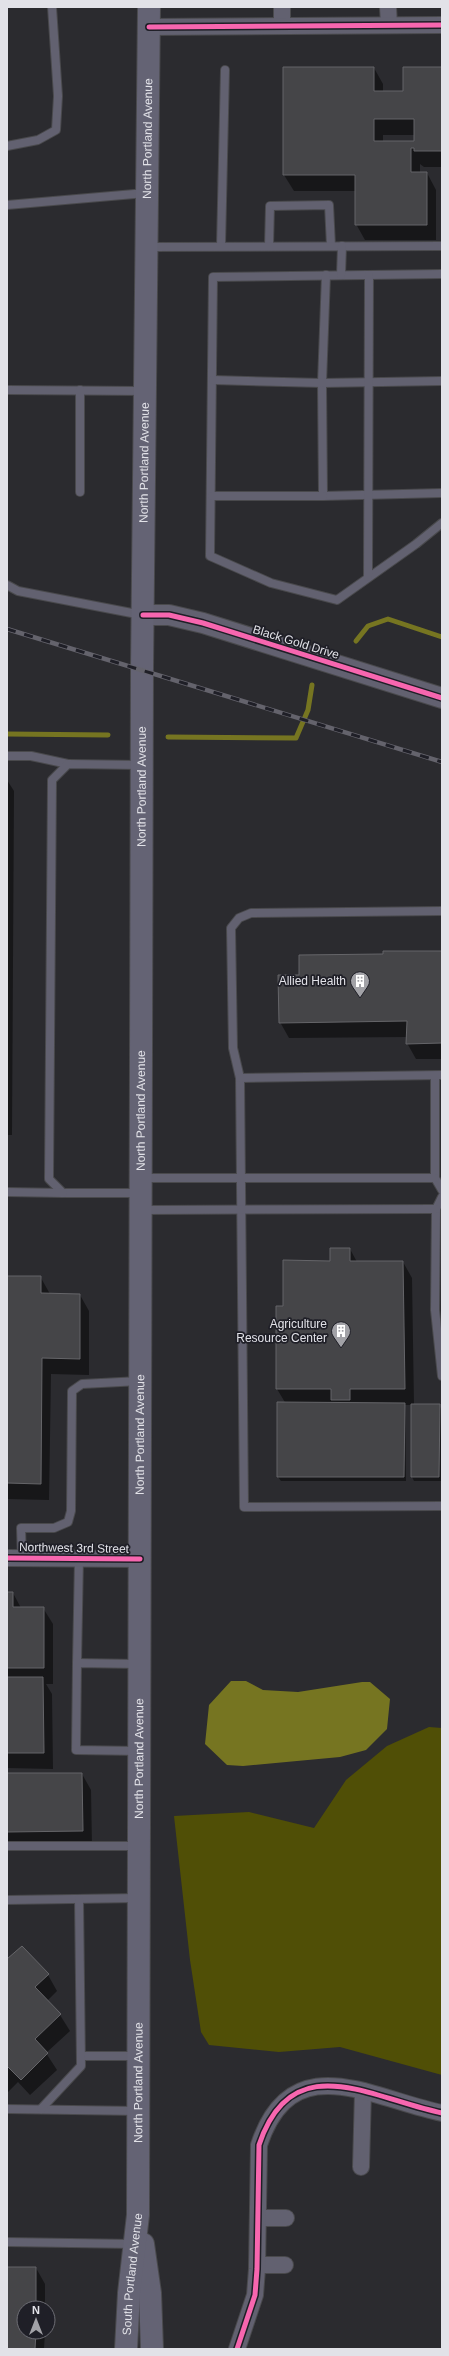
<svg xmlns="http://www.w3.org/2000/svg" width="449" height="2356" viewBox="0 0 449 2356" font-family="Arial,sans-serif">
	<rect width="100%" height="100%" fill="#2b2b2f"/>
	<polygon fill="#504f06" points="429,1727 442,1728 442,2075 340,2047 279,2052 209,2045 201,2032 190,1960 174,1816 249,1812 314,1828 346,1780 387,1746"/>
	<polygon fill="#767521" points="231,1681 246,1681 263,1690 298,1692 362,1682 370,1682 390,1699 387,1729 366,1750 340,1757 243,1766 227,1765 205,1744 209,1705"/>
	<g fill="#0007" fill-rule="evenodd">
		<path d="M374,68L383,84V92H404L442,68V167H424L420,164V173H427L436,190V240H365L356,224V191H294L284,175ZM383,135H415V142H383Z"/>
		<polygon points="7,780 14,791 12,1135 7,1135"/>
		<polygon points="442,952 442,1059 416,1059 407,1043 407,1037 289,1038 280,1022 300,976 384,955"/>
		<polygon points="350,1249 357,1262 403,1262 412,1278 414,1405 439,1405 441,1409 441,1481 414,1481 412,1477 412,1405 405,1405 406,1481 281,1481 278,1477 286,1404 277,1389 284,1307 331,1262"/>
		<polygon points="7,1277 41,1278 50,1294 80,1295 89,1311 89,1375 51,1374 49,1500 7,1499"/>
		<polygon points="7,1593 13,1593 21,1608 43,1608 53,1624 53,1684 46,1684 52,1694 53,1769 7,1768"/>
		<polygon points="7,1774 82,1774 91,1790 92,1847 7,1848"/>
		<polygon points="7,1961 48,1975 57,1991 47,2001 60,2015 70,2031 46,2053 57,2070 30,2095 18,2082 7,2093"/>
		<polygon points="7,2268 36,2268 45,2284 45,2308 24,2308 24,2332 45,2332 44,2349 7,2349"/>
	</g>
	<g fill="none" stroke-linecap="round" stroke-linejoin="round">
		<g stroke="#767521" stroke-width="5">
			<polyline points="356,641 368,626 388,619 442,637"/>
			<polyline points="7,734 108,735"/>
			<polyline points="168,737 296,738 308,710 312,685"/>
		</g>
	</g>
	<g fill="#454548" stroke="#656569" fill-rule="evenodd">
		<path d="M283,67H374V91H403V67H442V151H414V148H411V172H427V225H355V175H283ZM374,119H414V141H374Z"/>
		<polygon points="383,951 442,951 442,1043 406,1044 407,1021 279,1023 278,975 299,975 299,955 383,954"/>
		<polygon points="330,1248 350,1248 350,1261 403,1261 405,1389 350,1389 350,1400 331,1400 331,1389 276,1389 276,1306 283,1306 283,1260 330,1261"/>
		<polygon points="7,1276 41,1276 41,1293 80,1294 80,1359 42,1358 41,1484 7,1483"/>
		<polygon points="277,1402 405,1403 404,1477 277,1477"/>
		<polygon points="411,1404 440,1404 439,1477 411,1477"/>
		<polygon points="7,1592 13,1592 13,1607 44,1607 44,1668 7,1668"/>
		<polygon points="7,1677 43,1677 44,1753 7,1753"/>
		<polygon points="7,1773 82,1773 83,1831 7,1832"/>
		<polygon points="22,1946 49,1974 35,1987 61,2014 35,2039 48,2053 21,2080 8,2067 7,2068 7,1959"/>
		<polygon points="7,2267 36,2267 36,2308 24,2308 24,2332 36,2332 35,2349 7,2349"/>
	</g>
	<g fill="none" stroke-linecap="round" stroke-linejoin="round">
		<defs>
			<g id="service">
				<polyline points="7,146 38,140 56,130 58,96 52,7"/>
				<polyline points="7,205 146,193"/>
				<polyline points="221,246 225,70"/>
				<polyline points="269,246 270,206 329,205 331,246"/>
				<polyline points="147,247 442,246"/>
				<polyline points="442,274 213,277 210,556 271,583 337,600 416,544 442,523"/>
				<polyline points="326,275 322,383 323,496 442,493"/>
				<polyline points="341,275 342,246"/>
				<polyline points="213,380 322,383 442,381"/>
				<polyline points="7,390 145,391"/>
				<polyline points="80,390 80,492"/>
				<polyline points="212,496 323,496"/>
				<polyline points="368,577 369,275"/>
				<polyline points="7,585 18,591 142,615"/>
				<polyline points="7,756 31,756 68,764"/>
				<polyline points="140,765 68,764 52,780 49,1179 63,1193 140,1193"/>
				<polyline points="442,911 251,913 239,918 231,928 233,1048 240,1078 244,1507 442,1506"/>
				<polyline points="435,1076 435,1178 442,1190"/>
				<polyline points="240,1078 442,1075"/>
				<polyline points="142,1178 435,1178"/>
				<polyline points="7,1192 63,1193"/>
				<polyline points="442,1197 436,1209 435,1310 442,1376"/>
				<polyline points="142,1210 436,1209"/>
				<polyline points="22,1558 21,1528 54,1528 68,1522 71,1511 72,1391 82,1384 140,1381"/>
				<polyline points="77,1663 79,1558"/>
				<polyline points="138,1664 77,1663 76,1750 139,1751"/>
				<polyline points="7,1846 139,1846"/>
				<polyline points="7,1900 139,1898"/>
				<polyline points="82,2056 137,2056"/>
				<polyline points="7,2109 138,2111"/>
				<polyline points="41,2109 81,2066 79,1899"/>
				<polyline points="7,2242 134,2244"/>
			</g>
			<g id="minor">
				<polyline points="388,7 389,25"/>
				<polyline points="282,26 282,7"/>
				<polyline points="149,27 442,25"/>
				<polyline points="7,1558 140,1559"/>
				<polyline points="361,2167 363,2091"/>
				<polyline points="259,2218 286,2218"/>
				<polyline points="258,2265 285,2265"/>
				<path d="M237,2349L255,2295L257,2269L259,2145C292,2045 372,2099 442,2113"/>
			</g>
			<polyline id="tertiary" points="143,615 169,615 203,623 442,698"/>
			<g id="secondary">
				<polyline points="143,2244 150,2293 152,2349"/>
				<path id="s1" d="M126,2349L129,2293L138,2215L142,670L149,7"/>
			</g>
		</defs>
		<use href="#service" stroke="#49494c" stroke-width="10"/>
		<use href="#minor" stroke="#49494c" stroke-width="18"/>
		<use href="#tertiary" stroke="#49494c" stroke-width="22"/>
		<use href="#secondary" stroke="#49494c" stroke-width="24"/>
		<use href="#service" stroke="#626170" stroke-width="8"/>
		<use href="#minor" stroke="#626170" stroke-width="16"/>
		<use href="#tertiary" stroke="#626170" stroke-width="20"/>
		<use href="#secondary" stroke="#646374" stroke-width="22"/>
		<defs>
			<polyline id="rail" points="7,629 442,762"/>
		</defs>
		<use href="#rail" stroke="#64636c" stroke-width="4.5"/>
		<use href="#rail" stroke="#1f1f27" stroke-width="3" stroke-dasharray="9" stroke-linecap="butt"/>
		<defs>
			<g id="cycleway">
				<polyline points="149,27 442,25"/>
				<polyline points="143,615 169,615 203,623 442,698"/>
				<polyline points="7,1558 140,1559"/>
				<path d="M237,2349L255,2295L257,2269L259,2145C292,2045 372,2099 442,2113"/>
			</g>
		</defs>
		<use href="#cycleway" stroke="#1f1f27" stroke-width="8"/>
		<use href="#cycleway" stroke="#f766af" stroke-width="5"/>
	</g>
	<defs>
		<symbol id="building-pin" viewBox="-11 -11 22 30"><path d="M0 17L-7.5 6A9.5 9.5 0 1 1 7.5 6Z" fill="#a2a2a7" stroke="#1f1f27"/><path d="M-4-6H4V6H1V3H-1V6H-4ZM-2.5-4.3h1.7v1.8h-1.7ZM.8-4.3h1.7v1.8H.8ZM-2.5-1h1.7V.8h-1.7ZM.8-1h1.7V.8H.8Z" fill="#fff"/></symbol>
	</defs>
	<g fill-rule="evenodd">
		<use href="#building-pin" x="349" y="970" width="22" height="30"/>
		<use href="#building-pin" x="330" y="1320" width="22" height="30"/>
	</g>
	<g text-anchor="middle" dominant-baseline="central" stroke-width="3.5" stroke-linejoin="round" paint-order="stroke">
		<g font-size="12" fill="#e2e2e8" stroke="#1f1f27">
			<text stroke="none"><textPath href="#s1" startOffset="2211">North Portland Avenue</textPath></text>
			<text stroke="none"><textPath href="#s1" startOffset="1887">North Portland Avenue</textPath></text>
			<text transform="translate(296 642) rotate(17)">Black Gold Drive</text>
			<text stroke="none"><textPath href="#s1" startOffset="1563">North Portland Avenue</textPath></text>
			<text stroke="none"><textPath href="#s1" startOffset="1239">North Portland Avenue</textPath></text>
			<text stroke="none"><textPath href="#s1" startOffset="915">North Portland Avenue</textPath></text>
			<text transform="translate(74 1548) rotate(1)">Northwest 3rd Street</text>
			<text stroke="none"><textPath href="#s1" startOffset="591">North Portland Avenue</textPath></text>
			<text stroke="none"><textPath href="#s1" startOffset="267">North Portland Avenue</textPath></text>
			<text stroke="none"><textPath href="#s1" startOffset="75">South Portland Avenue</textPath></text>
		</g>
		<g font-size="12" fill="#e2e2e8" stroke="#1f1f27" text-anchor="end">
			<text x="346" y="981">Allied Health</text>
			<text x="327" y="1324">Agriculture<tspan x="327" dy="14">Resource Center</tspan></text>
		</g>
	</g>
	<rect width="449" height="2356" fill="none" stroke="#e2e2e8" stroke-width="16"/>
	<g transform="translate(36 2320)"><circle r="19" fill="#1f1f27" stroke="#6d6d74"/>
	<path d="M0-3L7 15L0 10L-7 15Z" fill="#a2a2a7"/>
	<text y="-6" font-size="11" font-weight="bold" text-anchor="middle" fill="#e2e2e8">N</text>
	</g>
</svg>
